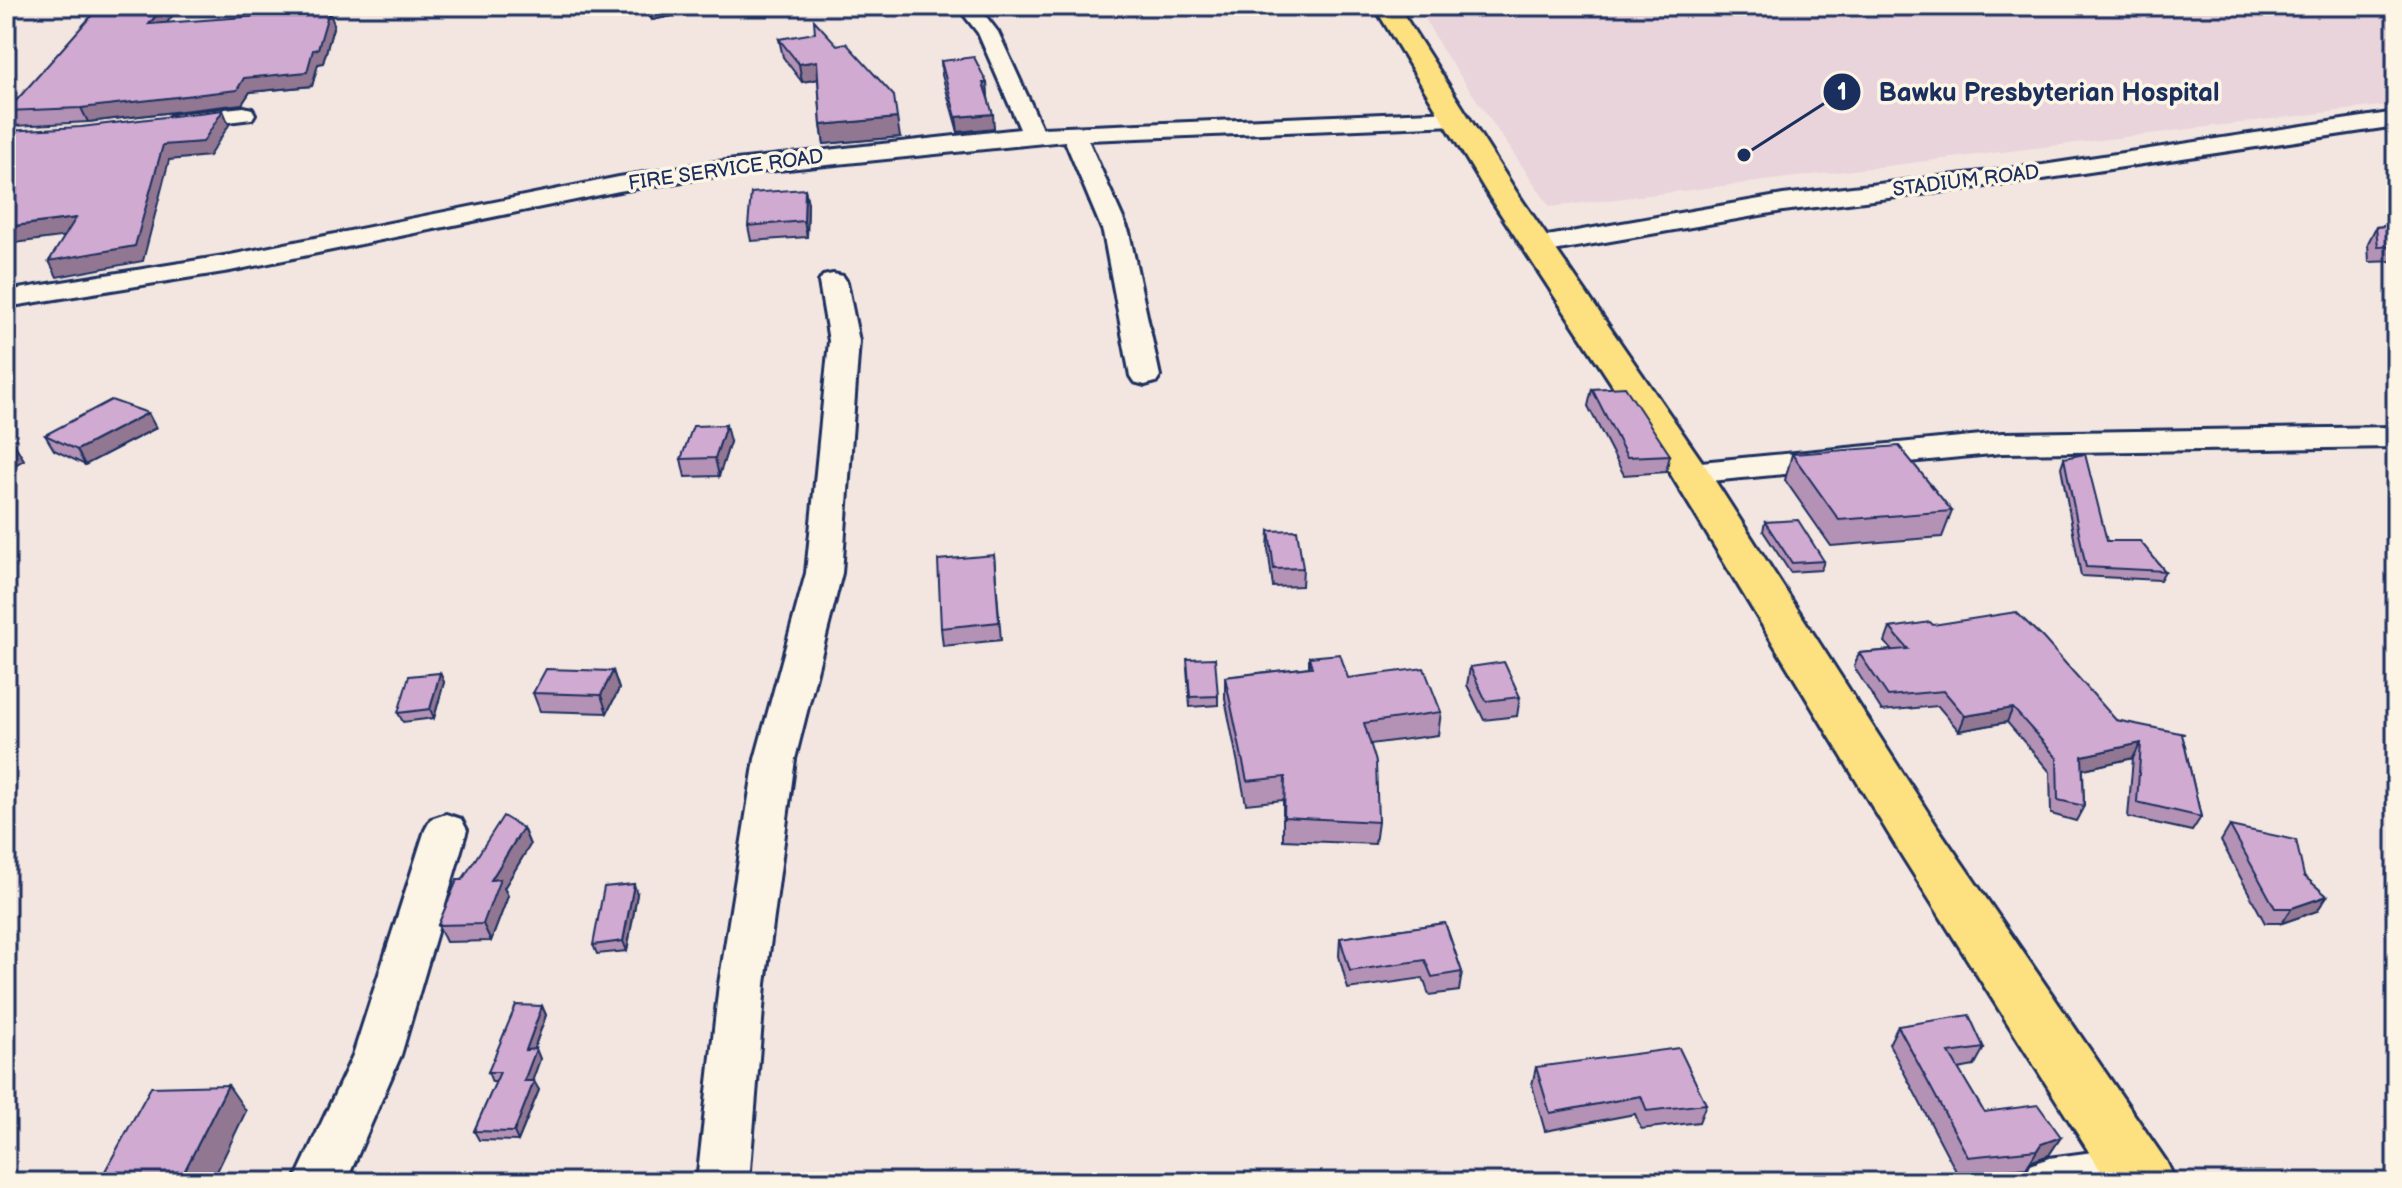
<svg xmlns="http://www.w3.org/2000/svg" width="2402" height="1188" viewBox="0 0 2402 1188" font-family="'Balsamiq Sans',sans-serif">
	<rect width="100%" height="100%" fill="#f3e6e1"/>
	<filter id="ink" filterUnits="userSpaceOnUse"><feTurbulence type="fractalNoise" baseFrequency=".0125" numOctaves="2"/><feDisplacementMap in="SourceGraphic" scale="16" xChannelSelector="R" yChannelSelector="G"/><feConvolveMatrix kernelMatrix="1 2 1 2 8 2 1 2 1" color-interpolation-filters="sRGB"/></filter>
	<g filter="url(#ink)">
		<polygon fill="#e9d4dc" points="1418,6 2396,6 2396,104 1550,207 1441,48"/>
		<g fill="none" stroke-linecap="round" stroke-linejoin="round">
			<defs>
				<g id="minor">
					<polygon points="957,6 978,6 998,32 1042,128 1456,111 1464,113 1468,118 1464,123 1456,125 1088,140 1129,232 1160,376 1156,382 1145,385 1134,382 1130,376 1103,232 1065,141 708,177 619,191 230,271 6,307 6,291 230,255 619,177 708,163 1020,129 978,33"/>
					<polygon points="244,107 252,109 255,114 252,119 178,128 170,126 166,121 170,116 178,114"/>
					<polygon points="2396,112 2396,126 2043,179 1783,211 1536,254 1527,252 1523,246 1527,240 1536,238 1783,195 2043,165"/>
					<polygon points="833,274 843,276 847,282 859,341 842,573 795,759 765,984 749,1182 697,1182 719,984 755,759 806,573 829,341 819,282 823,276"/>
					<polygon points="2396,427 2396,447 2002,453 1690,483 1678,480 1674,473 1678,466 1690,463 2002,433"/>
					<polygon points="446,814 461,819 467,830 401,1055 346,1182 294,1182 353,1055 425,830 431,819"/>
					<polygon points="2137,1146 2155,1153 2163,1170 2157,1182 2023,1182 2031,1165 2049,1158"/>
				</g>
				<polygon id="trunk" points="1374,6 1398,6 1517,193 1710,473 1938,828 2166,1161 2176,1182 2108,1182 1902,856 1670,473 1487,193"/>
			</defs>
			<use href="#minor" stroke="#1b2f5e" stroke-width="6"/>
			<use href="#trunk" stroke="#1b2f5e" stroke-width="6"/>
			<use href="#minor" fill="#fcf5e5" fill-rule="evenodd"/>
			<use href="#trunk" fill="#fde080" fill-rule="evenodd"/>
		</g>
		<g fill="#b492b5" stroke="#1b2f5e" stroke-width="2">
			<polygon points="641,6 680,6 682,14 652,20"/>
			<polygon points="166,23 334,24 323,63 318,64 312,86 250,92 242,104 88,122 15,126 7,111"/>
			<polygon points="779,39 900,137 824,144 821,125 818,79 802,82 783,57"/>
			<polygon points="941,61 987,83 988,97 994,128 958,132 942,75"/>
			<polygon points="805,189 808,204 807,237 751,241 748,226"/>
			<polygon points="2396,225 2396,261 2369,262 2368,243 2376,227"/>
			<polygon points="1592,389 1670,455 1666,472 1624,475 1588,406"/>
			<polygon points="156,428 85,465 54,450 45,435"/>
			<polygon points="730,442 719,476 685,477 681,459"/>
			<polygon points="1792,454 1952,511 1942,537 1831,546 1785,480"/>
			<polygon points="2064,458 2107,541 2165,571 2160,580 2081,576 2061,467"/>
			<polygon points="1765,522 1824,561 1821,570 1790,572 1763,531"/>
			<polygon points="1269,531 1303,568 1302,586 1273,587 1268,549"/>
			<polygon points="994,555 1001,640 943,646 941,628"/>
			<polygon points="1933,625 2116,720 2183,738 2201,817 2192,831 2128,817 2133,758 2083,769 2084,806 2076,821 2051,814 2050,772 2007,722 1959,731 1938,706 1882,711 1854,667 1859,653 1892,650 1885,642 1890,628"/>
			<polygon points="1309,657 1348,678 1441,712 1438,735 1370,744 1378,822 1375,844 1283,840 1283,800 1246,804 1225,699 1225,677 1309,667"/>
			<polygon points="1470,667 1520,697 1517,716 1484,720 1467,685"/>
			<polygon points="1187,668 1218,696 1218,705 1190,707"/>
			<polygon points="613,671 619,689 607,713 540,711 533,693"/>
			<polygon points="440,673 444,682 434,718 403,722 398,713"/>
			<polygon points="2230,826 2304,876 2327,896 2317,911 2282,923 2265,923 2221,841"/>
			<polygon points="523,828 530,845 504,888 508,896 491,941 446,942 438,925 462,880"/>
			<polygon points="637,894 627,951 597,954 593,945"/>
			<polygon points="1445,923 1462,972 1459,991 1429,995 1423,978 1348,989 1339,956 1340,938"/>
			<polygon points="542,1006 546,1015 534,1049 536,1049 540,1059 532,1081 539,1090 518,1141 479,1140 474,1131 496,1082 492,1082 488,1072"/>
			<polygon points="2396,1011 2396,1024 2391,1018"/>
			<polygon points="1898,1026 1984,1048 1974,1066 1958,1069 1984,1112 2061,1137 2049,1155 2030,1162 2026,1168 1958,1175 1889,1044"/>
			<polygon points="1536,1067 1706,1104 1699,1122 1641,1129 1635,1114 1545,1131 1532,1085"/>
		</g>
		<g fill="#927793" stroke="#1b2f5e" stroke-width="2">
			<polygon points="164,6 180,6 155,38 149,24"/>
			<polygon points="654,6 680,6 682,14 652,20 649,7"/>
			<polygon points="810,6 841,6 810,9"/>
			<polygon points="329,11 334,24 323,63 318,64 312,86 250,92 242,104 88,122 81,108 244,78 313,50"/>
			<polygon points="817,61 819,79 802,82 799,64"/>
			<polygon points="983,83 987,83 988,97 985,97"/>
			<polygon points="223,110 229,125 209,156 169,160 143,261 57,277 49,261 163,145"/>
			<polygon points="993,114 994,128 958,132 956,117"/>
			<polygon points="897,118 900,137 824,144 821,125"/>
			<polygon points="805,189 808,204 807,237 804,221"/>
			<polygon points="76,218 84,234 6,244 6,227"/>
			<polygon points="148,413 156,428 85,465 77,450"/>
			<polygon points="726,425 730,442 719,476 715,458"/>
			<polygon points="12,440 24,460 6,470 6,443"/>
			<polygon points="613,671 619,689 607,713 601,695"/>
			<polygon points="440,673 444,682 434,718 430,709"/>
			<polygon points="2013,708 2007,722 1959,731 1965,716"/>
			<polygon points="2141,743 2133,758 2075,771 2082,756"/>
			<polygon points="523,828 530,845 504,888 508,896 491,941 483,924 491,880"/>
			<polygon points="634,884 637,894 627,951 623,941"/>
			<polygon points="2327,896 2317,911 2282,923 2292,908"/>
			<polygon points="542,1006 546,1015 530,1059 526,1050"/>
			<polygon points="536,1049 540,1059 529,1090 524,1081"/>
			<polygon points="534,1081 539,1090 518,1141 514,1132"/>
			<polygon points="228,1085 246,1111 212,1182 179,1182"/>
			<polygon points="2061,1137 2049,1155 2030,1162 2041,1144"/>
		</g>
		<g fill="#d1aad2" stroke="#1b2f5e" stroke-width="2">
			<polygon points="100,6 164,6 149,24 329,11 318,49 313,50 307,72 244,78 237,90 81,108 7,111"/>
			<polygon points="814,20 837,45 846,43 894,96 897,118 821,125 817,61 799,64 779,39 815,33"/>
			<polygon points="974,57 987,83 983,83 993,114 956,117 941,61"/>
			<polygon points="223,110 203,142 163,145 135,246 49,261 76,218 6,227 6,131 81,127"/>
			<polygon points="805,189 804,221 748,226 751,193"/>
			<polygon points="2396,225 2396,246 2378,247 2376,227"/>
			<polygon points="1625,387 1670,455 1627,457 1592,389"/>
			<polygon points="111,400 148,413 77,450 45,435"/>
			<polygon points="726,425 715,458 681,459 693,426"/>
			<polygon points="6,437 12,440 6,443"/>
			<polygon points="1899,446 1952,511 1839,520 1792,454"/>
			<polygon points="2085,454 2107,541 2140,541 2165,571 2086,567 2064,458"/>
			<polygon points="1798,520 1824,561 1792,563 1765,522"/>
			<polygon points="1297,530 1303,568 1274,569 1269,531"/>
			<polygon points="994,555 999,622 941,628 938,560"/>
			<polygon points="2016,612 2043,638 2116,720 2185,734 2182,734 2201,817 2137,802 2141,743 2082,756 2084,806 2058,800 2057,758 2013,708 1965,716 1944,691 1888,696 1859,653 1908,649 1890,628 1930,622 1933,625"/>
			<polygon points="1340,654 1348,678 1424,668 1441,712 1364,723 1376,762 1378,822 1284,817 1285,777 1247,781 1225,677 1312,667 1309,657"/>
			<polygon points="1215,658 1218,696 1190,697 1187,659"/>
			<polygon points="1504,662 1520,697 1486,701 1470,667"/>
			<polygon points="546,669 613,671 601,695 533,693"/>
			<polygon points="440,673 430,709 398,713 409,676"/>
			<polygon points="503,816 523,828 491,880 500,879 483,924 438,925 457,880 462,880"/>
			<polygon points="2230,826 2296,840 2304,876 2327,896 2292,908 2275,908"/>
			<polygon points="634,884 623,941 593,945 604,887"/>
			<polygon points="1445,923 1462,972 1432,977 1425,960 1350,971 1340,938"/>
			<polygon points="516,1005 542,1006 526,1050 536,1049 524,1081 534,1081 514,1132 474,1131 500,1072 488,1072"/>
			<polygon points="1969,1015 1984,1048 1949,1053 1984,1112 2038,1105 2061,1137 2041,1144 2037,1150 1968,1157 1898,1026"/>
			<polygon points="1679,1048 1706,1104 1647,1111 1641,1096 1550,1113 1536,1067"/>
			<polygon points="228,1085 179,1182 99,1182 151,1087"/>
		</g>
	</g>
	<g text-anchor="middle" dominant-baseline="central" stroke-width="7" stroke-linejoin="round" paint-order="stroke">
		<g font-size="20" fill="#1b2f5e" stroke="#fcf5e5">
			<text transform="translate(726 170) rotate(-8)">FIRE SERVICE ROAD</text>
			<text transform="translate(1966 181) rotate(-7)">STADIUM ROAD</text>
		</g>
	</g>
	<path fill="none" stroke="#1b2f5e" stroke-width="3" d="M1744 155L1842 92"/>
	<g fill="#1b2f5e" stroke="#fcf5e5" stroke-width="3">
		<circle cx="1744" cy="155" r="8"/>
		<circle cx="1842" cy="92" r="20"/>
	</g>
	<g font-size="24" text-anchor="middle" font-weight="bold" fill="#fff">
		<text x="1842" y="100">1</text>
	</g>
	<g font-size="26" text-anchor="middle" font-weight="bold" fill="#1b2f5e" stroke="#fcf5e5" stroke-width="7" stroke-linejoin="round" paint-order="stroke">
		<text x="2049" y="101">Bawku Presbyterian Hospital</text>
	</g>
	<rect width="2402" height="1188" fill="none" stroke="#fcf5e5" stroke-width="32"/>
	<rect x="16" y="16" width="2370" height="1156" fill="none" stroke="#1b2f5e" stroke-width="3" filter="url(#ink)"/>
</svg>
